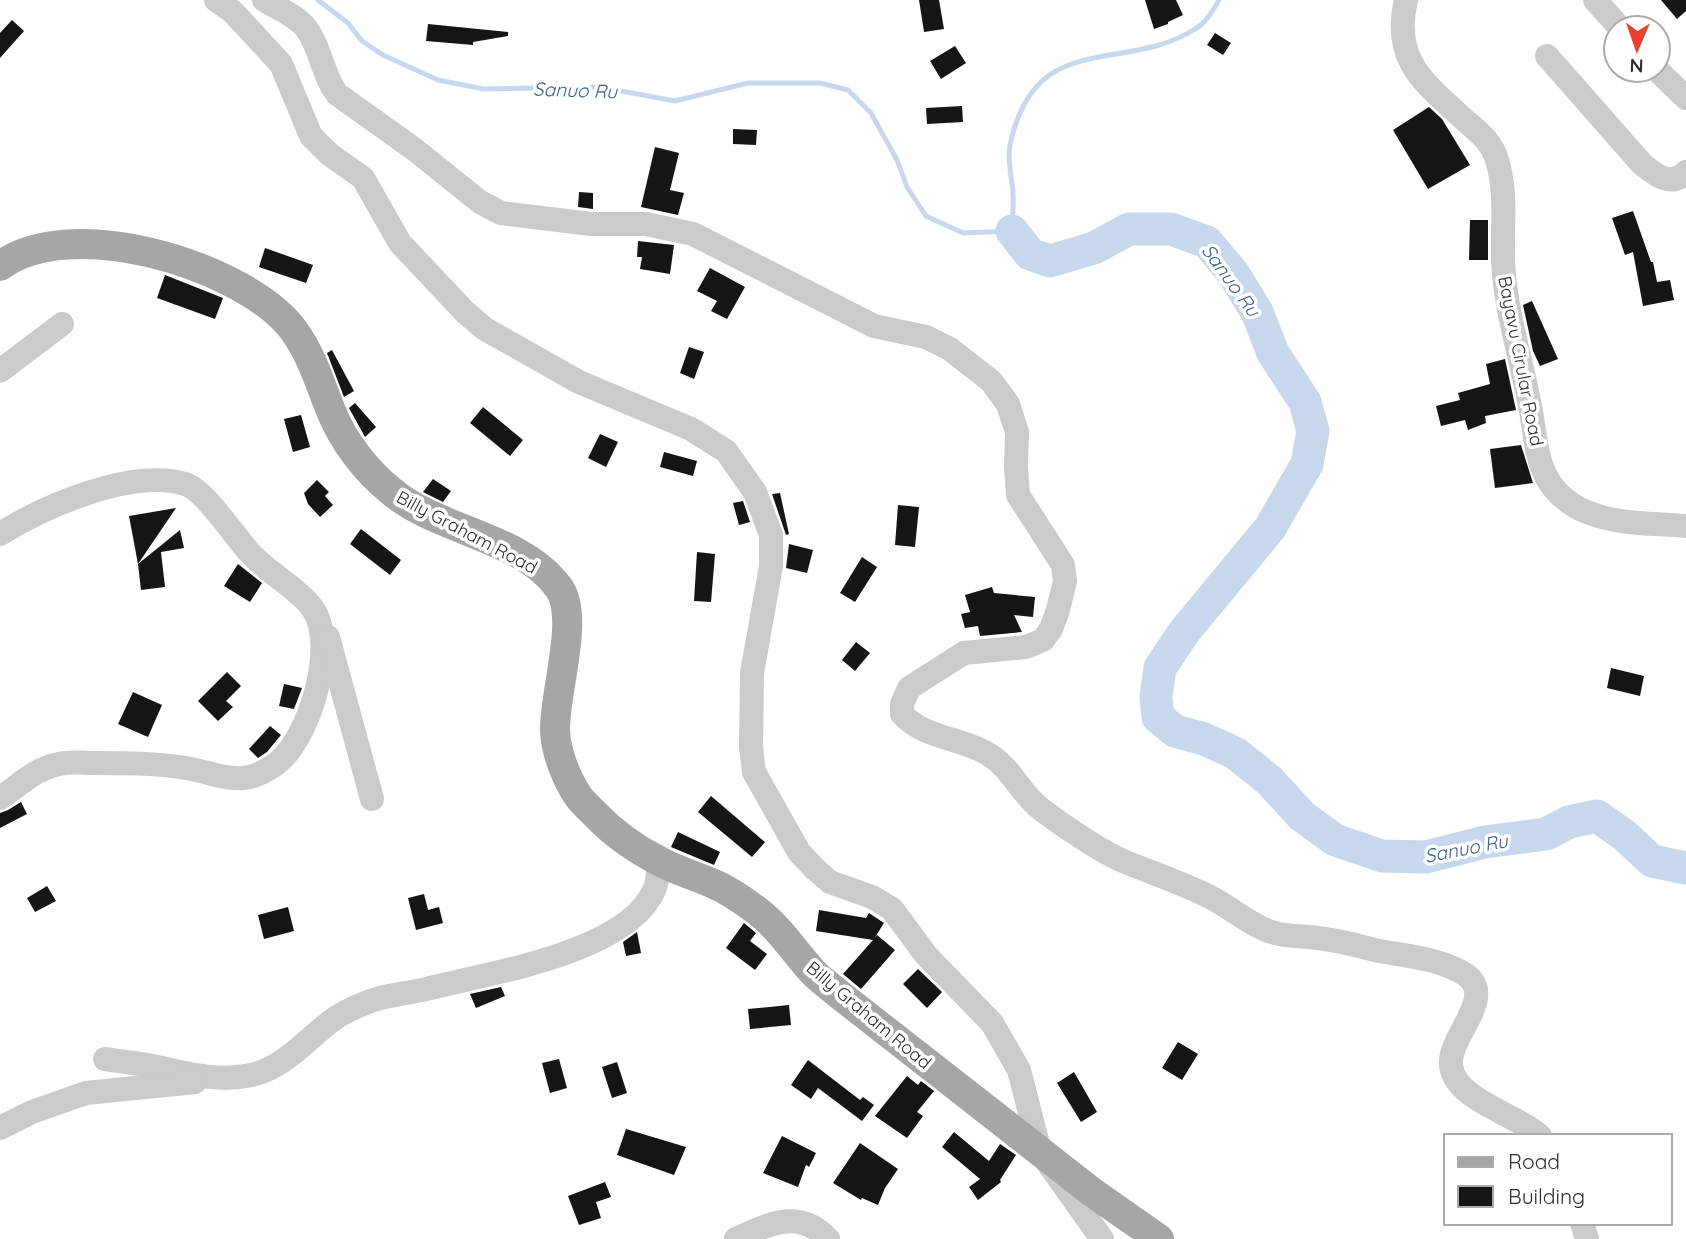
<svg xmlns="http://www.w3.org/2000/svg" width="1686" height="1239" viewBox="0 0 1686 1239" font-family="Quicksand,sans-serif">
	<rect width="100%" height="100%" fill="#fff"/>
	<g fill="none" stroke-linecap="round" stroke-linejoin="round">
		<path stroke="#c8d8ec" stroke-width="5" d="M318,0L348,23L362,41L383,55L438,80L484,89L600,87L675,101L748,83H820L848,90L871,113L897,160L907,187L926,216L963,233L1012,231C1012,218 1014,205 1013,193C1012,178 1007,160 1010,145C1035,27 1123,75 1195,29C1206,23 1213,10 1219,0"/>
		<polyline stroke="#c8d8ec" stroke-width="33" points="1012,231 1030,254 1050,261 1094,248 1129,229 1171,229 1207,242 1233,273 1257,312 1273,353 1305,402 1313,431 1307,464 1270,528 1184,632 1160,668 1156,697 1158,717 1175,731 1204,739 1235,753 1269,780 1302,816 1335,840 1382,856 1426,857 1485,842 1546,834 1569,822 1597,816 1624,835 1652,861 1686,868"/>
	</g>
	<g fill="#151515">
		<polygon points="919,0 939,0 944,29 924,32"/>
		<polygon points="1145,0 1176,0 1183,15 1168,22 1168,24 1154,29"/>
		<polygon points="1661,0 1686,0 1686,11 1677,19"/>
		<polygon points="12,20 24,31 0,58 0,33"/>
		<polygon points="428,24 508,32 508,36 473,42 473,45 426,41"/>
		<polygon points="1215,33 1231,43 1223,55 1207,45"/>
		<polygon points="955,46 966,63 941,79 930,61"/>
		<polygon points="962,106 963,122 927,124 926,108"/>
		<polygon points="1429,107 1442,119 1470,165 1428,189 1393,130"/>
		<polygon points="733,129 757,130 756,145 733,144"/>
		<polygon points="655,147 679,153 670,190 684,193 678,215 641,207"/>
		<polygon points="579,192 593,193 593,209 578,207"/>
		<polygon points="1633,211 1651,262 1653,262 1657,282 1670,280 1674,300 1643,306 1633,252 1625,255 1612,218"/>
		<polygon points="1470,220 1488,220 1488,260 1469,260"/>
		<polygon points="638,241 674,245 670,274 640,269 642,257 637,257"/>
		<polygon points="265,248 313,265 306,283 259,267"/>
		<polygon points="710,268 745,287 727,319 711,311 717,301 697,291"/>
		<polygon points="165,275 223,298 215,319 157,298"/>
		<polygon points="1532,301 1558,359 1540,366 1533,351 1523,305"/>
		<polygon points="689,347 704,352 694,379 680,373"/>
		<polygon points="332,350 354,391 344,397 327,353"/>
		<polygon points="1505,359 1516,410 1485,416 1486,423 1468,430 1465,420 1441,426 1436,406 1460,400 1458,393 1490,384 1486,364"/>
		<polygon points="355,403 376,427 365,437 349,408"/>
		<polygon points="483,407 523,440 510,456 470,423"/>
		<polygon points="301,415 310,447 293,452 284,419"/>
		<polygon points="600,434 618,442 606,467 588,458"/>
		<polygon points="1521,445 1533,483 1495,488 1490,449"/>
		<polygon points="664,452 697,461 693,476 660,467"/>
		<polygon points="433,479 451,491 443,502 423,492"/>
		<polygon points="317,480 329,492 325,496 333,505 320,517 308,504 304,493"/>
		<polygon points="780,493 789,534 786,535 772,494"/>
		<polygon points="743,501 750,522 739,525 733,503"/>
		<polygon points="898,505 919,507 915,547 895,545"/>
		<polygon points="176,508 138,564 129,516"/>
		<polygon points="361,529 401,560 390,575 350,544"/>
		<polygon points="180,530 184,548 161,552 165,587 141,590 138,564"/>
		<polygon points="789,544 813,550 807,573 786,568"/>
		<polygon points="697,552 715,554 711,602 694,601"/>
		<polygon points="862,557 877,567 855,602 840,593"/>
		<polygon points="238,564 262,583 250,602 224,586"/>
		<polygon points="992,587 994,593 1035,597 1033,617 1014,615 1022,632 980,636 978,626 965,628 961,614 970,612 965,595"/>
		<polygon points="856,642 870,653 855,671 842,660"/>
		<polygon points="1611,668 1644,676 1640,696 1607,688"/>
		<polygon points="227,672 241,686 226,701 233,707 218,721 198,701"/>
		<polygon points="284,684 302,688 294,709 279,706"/>
		<polygon points="133,692 162,705 148,737 118,724"/>
		<polygon points="270,726 281,735 267,752 258,758 249,749"/>
		<polygon points="711,796 765,842 752,857 698,812"/>
		<polygon points="21,802 27,814 0,828 0,813 8,810"/>
		<polygon points="678,832 720,852 714,865 671,847"/>
		<polygon points="47,886 56,901 35,912 27,898"/>
		<polygon points="424,894 428,910 439,907 443,923 416,930 408,898"/>
		<polygon points="288,907 294,931 264,939 258,915"/>
		<polygon points="819,910 866,918 869,913 884,923 874,939 877,935 895,950 861,989 843,974 873,940 816,931"/>
		<polygon points="744,923 756,933 750,941 767,954 755,970 726,948"/>
		<polygon points="637,932 641,953 626,956 623,942"/>
		<polygon points="918,969 942,992 927,1008 903,984"/>
		<polygon points="501,987 505,996 476,1008 470,994"/>
		<polygon points="789,1005 791,1025 750,1029 748,1009"/>
		<polygon points="1178,1042 1198,1054 1182,1080 1162,1068"/>
		<polygon points="559,1059 567,1088 550,1093 542,1063"/>
		<polygon points="808,1060 860,1100 863,1097 874,1105 862,1121 818,1088 811,1099 791,1085"/>
		<polygon points="617,1062 627,1093 612,1098 602,1067"/>
		<polygon points="1074,1072 1097,1112 1081,1122 1057,1083"/>
		<polygon points="907,1076 918,1085 921,1081 934,1091 917,1112 923,1116 907,1138 875,1116"/>
		<polygon points="626,1129 686,1147 674,1175 617,1155"/>
		<polygon points="954,1132 989,1161 1000,1144 1016,1155 1000,1180 1001,1182 978,1200 969,1187 980,1179 942,1147"/>
		<polygon points="782,1136 816,1153 809,1167 806,1165 798,1187 763,1173"/>
		<polygon points="860,1143 898,1169 885,1188 878,1205 862,1198 861,1200 833,1183"/>
		<polygon points="605,1182 611,1197 596,1202 601,1218 579,1225 568,1196"/>
	</g>
	<g fill="none" stroke-linecap="round" stroke-linejoin="round">
		<g stroke="#cbcbcb" stroke-width="24">
			<polyline points="216,0 233,12 281,64 311,136 329,154 363,178 400,243 465,312 485,329 579,382 691,429 726,451 755,492 771,535 771,566 752,673 751,747 754,772 799,852 815,869 830,882 872,897 892,909 926,955 992,1023 1019,1070 1040,1152 1102,1239"/>
			<path d="M264,0C278,9 296,15 306,28C321,48 322,74 337,94L414,149L480,202L501,213L591,224H646L693,234L874,326L926,337L950,349L991,381L1008,404L1017,432L1016,467L1018,495L1063,565L1065,581L1058,610L1051,629L1043,640L1026,647L964,653L909,688L902,704V714C925,739 960,737 988,754C1012,768 1020,794 1042,810C1062,825 1100,851 1123,861C1152,873 1182,883 1210,897C1232,908 1252,927 1275,933C1289,937 1303,936 1317,938C1338,940 1359,946 1379,951C1406,956 1436,958 1461,972C1502,994 1447,1036 1451,1066C1456,1101 1517,1114 1540,1136"/>
			<path d="M1406,0C1391,62 1427,85 1468,123C1481,134 1492,143 1497,160C1507,192 1502,228 1503,260C1505,310 1521,357 1530,406C1535,430 1535,456 1547,478C1555,493 1571,506 1587,512C1618,525 1653,523 1686,526"/>
			<polyline points="1595,0 1620,28"/>
			<path d="M1547,56L1642,164C1656,175 1671,188 1686,172"/>
			<polyline points="1657,70 1686,98"/>
			<polyline points="0,371 62,324"/>
			<path d="M0,534C45,506 132,468 185,484C205,490 235,537 250,553C267,572 301,591 313,609C338,645 309,740 276,764C240,790 222,774 186,768C156,763 126,763 96,763C84,763 70,761 59,764C33,769 21,785 0,798"/>
			<polyline points="328,637 372,799"/>
			<path d="M105,1059C122,1062 140,1063 157,1067C188,1074 219,1082 251,1075C284,1068 305,1041 330,1022C340,1014 355,1007 368,1002C388,994 409,994 430,988C490,973 630,952 655,888C658,880 658,870 659,862"/>
			<polyline points="0,1128 32,1112 86,1093 195,1082"/>
			<polyline points="1582,1223 1587,1239"/>
			<path d="M736,1239C769,1224 799,1208 828,1239"/>
		</g>
		<path stroke="#a6a6a6" stroke-width="30" d="M0,266C70,214 231,263 286,321C309,346 319,381 331,411C343,441 366,471 391,491C439,532 522,536 559,588C580,617 554,693 555,731C556,752 566,778 578,796C582,802 589,808 595,814C614,834 637,850 661,862C678,871 696,876 714,884C728,890 744,901 756,910C779,927 793,950 812,971C820,980 831,987 840,995L1092,1192L1159,1239"/>
	</g>
	<g text-anchor="middle" dominant-baseline="central" stroke-width="7" stroke-linejoin="round" paint-order="stroke">
		<g font-size="18" fill="#2e2e2e" stroke="#fff">
			<text transform="translate(1521 361) rotate(79)">Bayavu Cirular Road</text>
			<text transform="translate(467 532) rotate(28)">Billy Graham Road</text>
			<text transform="translate(869 1015) rotate(40)">Billy Graham Road</text>
		</g>
		<g font-size="19" font-style="italic" fill="#3b6192" stroke="#fff">
			<text transform="translate(575 90) rotate(2)">Sanuo Ru</text>
			<text transform="translate(1231 280) rotate(54)">Sanuo Ru</text>
			<text transform="translate(1466 848) rotate(-11)">Sanuo Ru</text>
		</g>
	</g>
	<rect x="1444" y="1134" width="228" height="91" fill="#ffffff" stroke="#ababab" stroke-width="2"/>
	<rect x="1458" y="1157" width="35" height="10" fill="#a6a6a6" stroke="#ababab" stroke-width="2"/>
	<text x="1508" y="1169" font-size="21" fill="#2e2e2e">Road</text>
	<rect x="1458" y="1186" width="35" height="21" fill="#151515" stroke="#ababab" stroke-width="2"/>
	<text x="1508" y="1204" font-size="21" fill="#2e2e2e">Building</text>
	<g transform="translate(1637 49) rotate(182)"><circle r="33" fill="#ffffff" stroke="#ababab" stroke-width="2"/>
	<path d="M0-5L12 26L0 18L-12 26Z" fill="#e9412d"/>
	<text y="-10" font-size="19" font-weight="bold" text-anchor="middle" fill="#2e2e2e">N</text>
	</g>
</svg>
